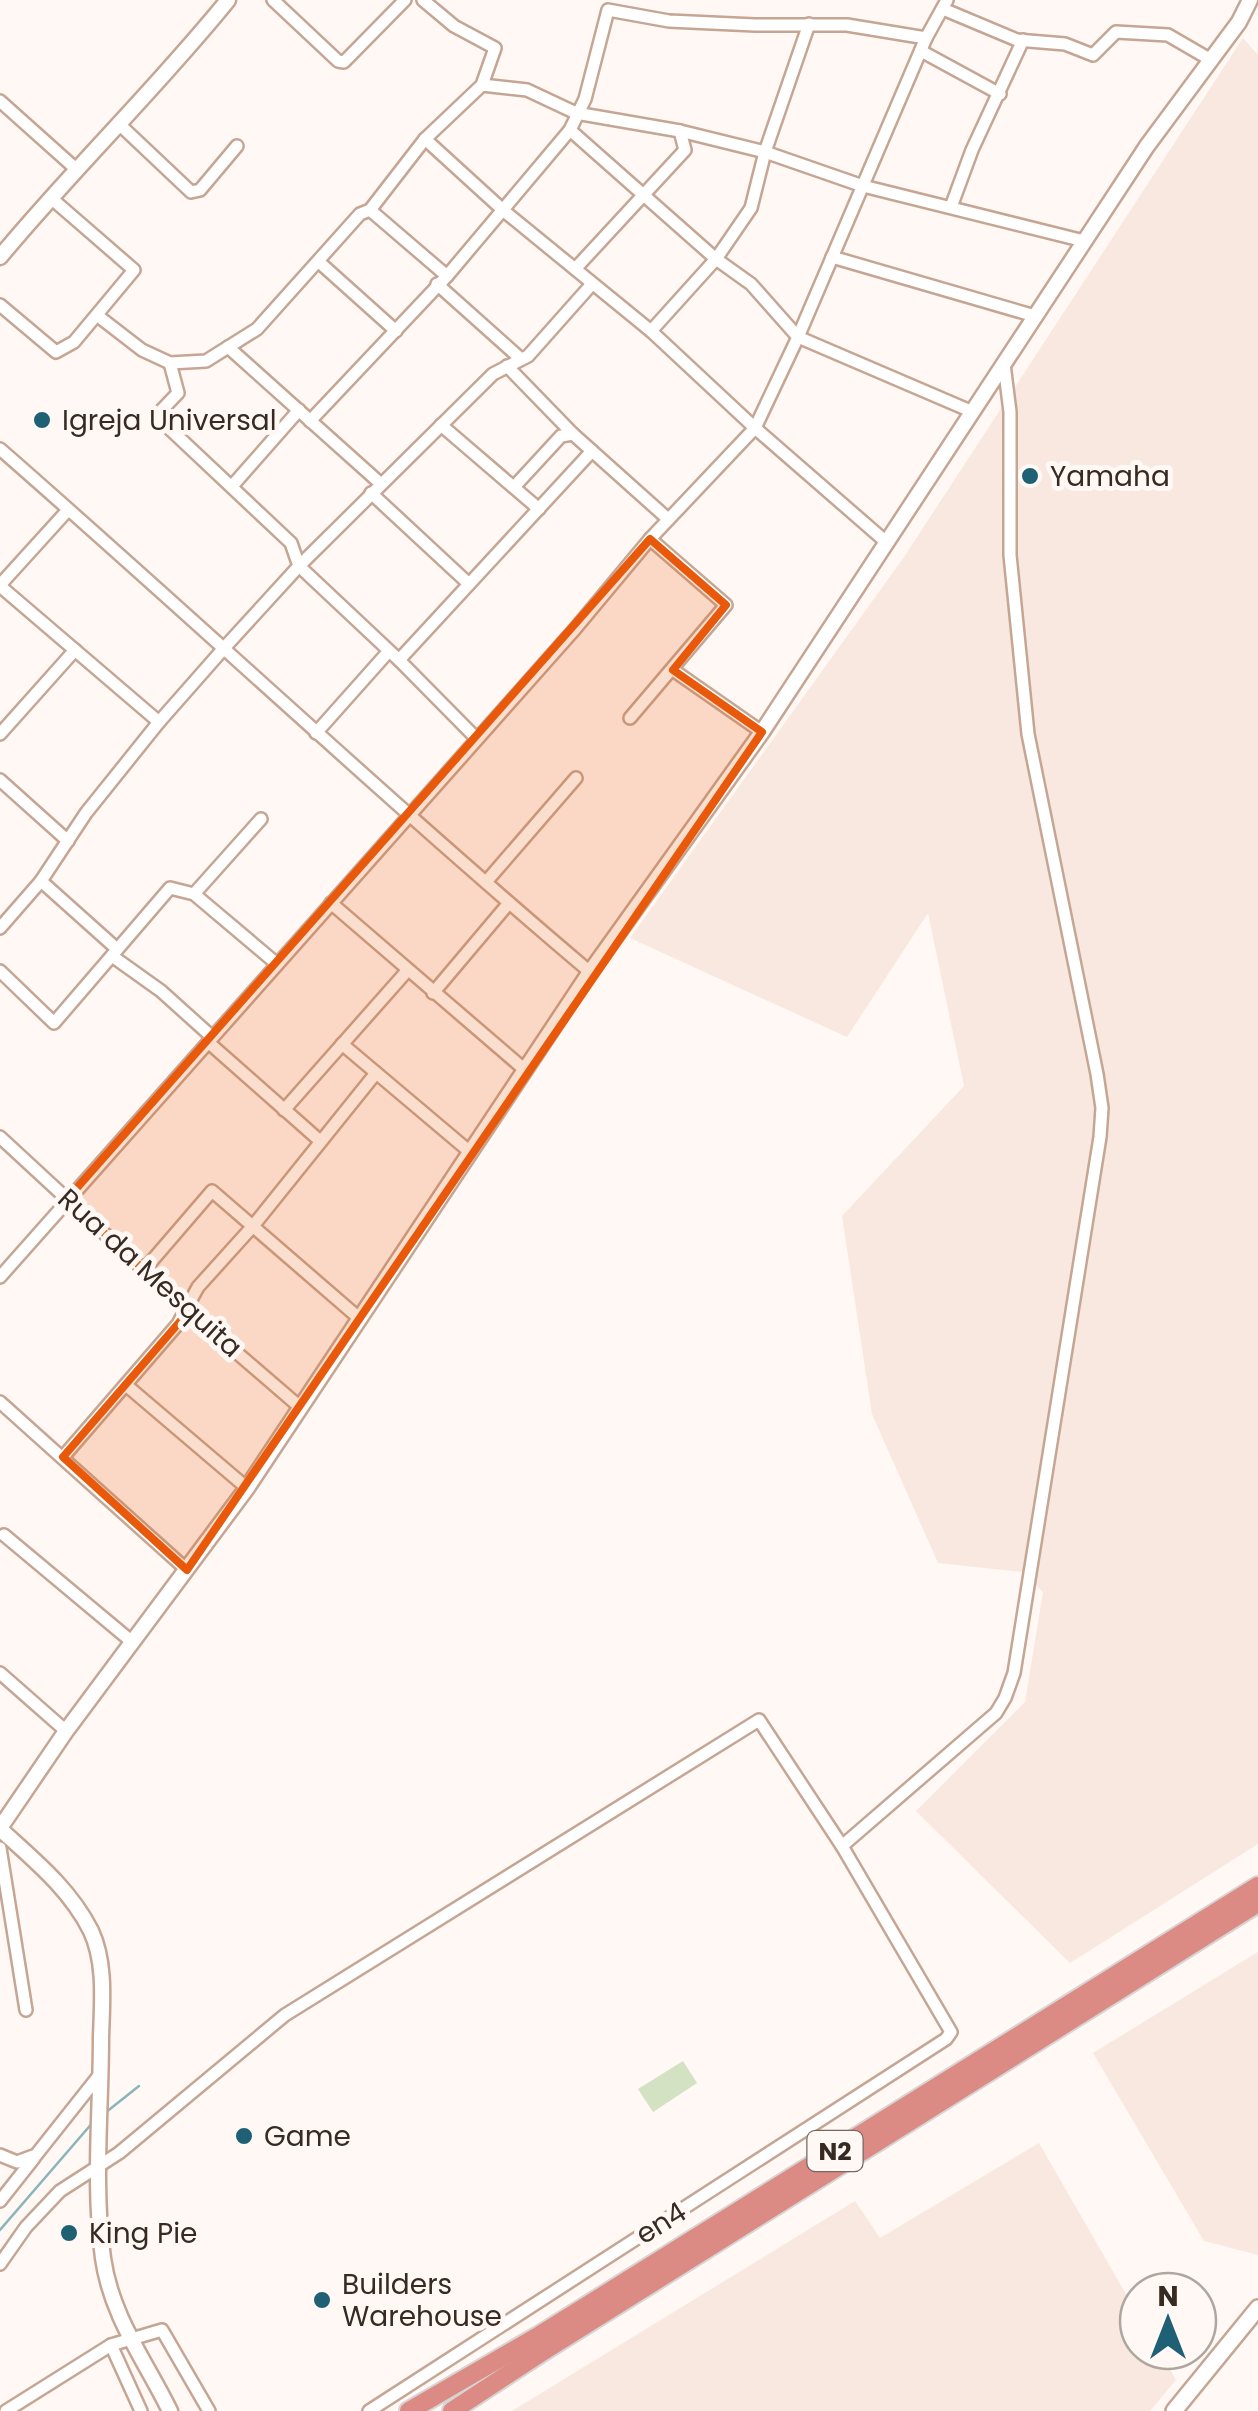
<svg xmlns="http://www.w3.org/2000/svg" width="1258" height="2411" viewBox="0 0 1258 2411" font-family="Poppins,sans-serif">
	<rect width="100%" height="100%" fill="#fff8f4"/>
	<g fill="#f9e8df">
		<polygon points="1243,38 1258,55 1258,1844 1070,1963 916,1811 1025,1702 1043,1592 1023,1572 938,1563 872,1414 842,1216 964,1086 928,913 847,1037 630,938 904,557"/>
		<polygon points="1258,1952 1258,2255 1204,2241 1093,2053"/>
		<polygon points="1039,2143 1138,2315 1138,2351 1159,2351 1176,2380 1150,2411 512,2411 855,2201 880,2238"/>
	</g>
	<polygon fill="#d2e2c3" points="683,2061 697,2083 653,2112 638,2089"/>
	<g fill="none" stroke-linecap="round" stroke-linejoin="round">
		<g stroke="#89b5bb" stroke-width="2.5">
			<polyline points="105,2113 139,2086"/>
			<polyline points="0,2230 94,2121"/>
		</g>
		<defs>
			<g id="minor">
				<polyline points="273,0 338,61 344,62 405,0"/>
				<polyline points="423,0 454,26 495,48 482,85 425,139 370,210 360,214 257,329 206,361 170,363 178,393 156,416 291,543 299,566 399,660 476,738"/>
				<polyline points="943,9 1017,40 1065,44 1093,55 1116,32 1168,35 1211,60"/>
				<polyline points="921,51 1000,94"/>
				<polyline points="482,85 527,90 576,113 680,131 765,152 863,186 1084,241"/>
				<polyline points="0,101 76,169"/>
				<polyline points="118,123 191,192 200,190 237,146"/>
				<polyline points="570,130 716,259 751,284 798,337 973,412"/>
				<polyline points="425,139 504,211 651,331 755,428 885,541"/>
				<polyline points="951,207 972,150 1023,40"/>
				<polyline points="370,210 447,276"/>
				<polyline points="832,257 1035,316"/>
				<polyline points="319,262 396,331"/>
				<polyline points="575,269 685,150 680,131"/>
				<polyline points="437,284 521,359"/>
				<polyline points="0,305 56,352 74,342 134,270 51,198"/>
				<polyline points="98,316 142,350 170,363"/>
				<polyline points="651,331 716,259 751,208 765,152 809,24"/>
				<polyline points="228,347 381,484"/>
				<polyline points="507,366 573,434 668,519"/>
				<polyline points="310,421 447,276 570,130 585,99 608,10 669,21 755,25 847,25 926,38"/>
				<polyline points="441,425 539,509"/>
				<path d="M0,449C198,622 389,802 590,972"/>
				<polyline points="233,485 299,410"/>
				<polyline points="514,487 561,436 573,434"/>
				<polyline points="371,493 469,584"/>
				<polyline points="0,585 68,510"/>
				<polyline points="0,586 159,722"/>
				<polyline points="399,660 592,451"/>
				<polyline points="673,670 762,732"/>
				<polyline points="630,718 726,605 650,539"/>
				<polyline points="316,733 389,651"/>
				<polyline points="0,734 75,650"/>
				<polyline points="0,780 68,841"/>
				<polyline points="41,881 117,949"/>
				<polyline points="486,882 576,778"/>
				<polyline points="194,894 261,819"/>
				<polyline points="331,903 525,1070"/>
				<polyline points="0,928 41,881 86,813 159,722 225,647 299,566 493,374 528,356 592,284"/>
				<polyline points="112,956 161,991 211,1036"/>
				<polyline points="0,971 54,1023 170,888 194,894 277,964"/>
				<polyline points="433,993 509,903"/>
				<polyline points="208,1042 319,1140"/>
				<polyline points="342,1044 470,1152"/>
				<polyline points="284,1110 407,971"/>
				<polyline points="0,1137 186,1309 301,1408"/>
				<polyline points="144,1270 212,1191 360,1319"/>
				<polyline points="0,1277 575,629 650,539 755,428 798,337 926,38 947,0"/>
				<polyline points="126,1385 247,1488"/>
				<polyline points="0,1402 187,1570"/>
				<polyline points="63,1457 178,1324 198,1287 253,1226 376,1073"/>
				<polyline points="4,1535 131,1641"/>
				<polyline points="0,1673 66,1731"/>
				<polyline points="842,1846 996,1713 1005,1698 1014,1673 1100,1137 1102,1108 1097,1074 1028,734 1010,555 1010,412 1004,364"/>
				<polyline points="0,1848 26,2010"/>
				<polyline points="0,2155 17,2162 36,2155 101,2073"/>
				<polyline points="0,2201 34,2158"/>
				<polyline points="0,2264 26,2227 60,2191 119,2153 285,2015 759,1720 842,1846 951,2032 946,2039 369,2411"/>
				<polyline points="111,2345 141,2411"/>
				<polyline points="6,2411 111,2345 162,2330 209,2411"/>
			</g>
			<g id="tertiary">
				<path d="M0,257C73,169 156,89 228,0"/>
				<polyline points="0,1828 66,1731 247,1488 590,972 762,732 1147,146 1239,22 1250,0"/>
				<path d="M0,1829C34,1860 70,1889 91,1931C106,1963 102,2003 101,2037C101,2110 93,2185 103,2258C111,2316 145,2360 170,2411"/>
			</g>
			<polyline id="secondary" points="1174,2411 1258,2308"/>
			<g id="trunk">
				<polyline points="409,2411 540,2335 1258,1886"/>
				<polyline points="452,2411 542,2352 1258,1903"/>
			</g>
		</defs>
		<use href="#minor" stroke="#c5a694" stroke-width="16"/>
		<use href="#tertiary" stroke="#c5a694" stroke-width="19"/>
		<use href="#secondary" stroke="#c5a694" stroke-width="20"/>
		<use href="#trunk" stroke="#d7d4d3" stroke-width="22"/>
		<use href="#minor" stroke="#fff" stroke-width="11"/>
		<use href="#tertiary" stroke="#fff" stroke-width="14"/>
		<use href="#secondary" stroke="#fff" stroke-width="15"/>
		<use href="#trunk" stroke="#db8b84" stroke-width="18"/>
	</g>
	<path fill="#e8590c" fill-opacity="0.2" stroke="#e8590c" stroke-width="8" stroke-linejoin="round" d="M650,539L726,605L673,670L762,732L187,1570L63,1457L189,1311L67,1199Z"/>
	<g fill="#1f6075" stroke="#fff8f4" stroke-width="4">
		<circle cx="42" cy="420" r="10"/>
		<circle cx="1030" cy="476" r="10"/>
		<circle cx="244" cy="2136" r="10"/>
		<circle cx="69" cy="2233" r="10"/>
		<circle cx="322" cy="2300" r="10"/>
	</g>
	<g text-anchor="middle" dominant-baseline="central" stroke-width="10" stroke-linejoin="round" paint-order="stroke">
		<rect fill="#fff8f4" stroke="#736862" stroke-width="2.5" x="807.5" y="2131" width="55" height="40" rx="8"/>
		<g font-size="25" font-weight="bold" fill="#372a23">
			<text x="835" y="2151">N2</text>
		</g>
		<g font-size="28" fill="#372a23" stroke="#fff8f4" text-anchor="start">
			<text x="62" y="420">Igreja Universal</text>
			<text x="1050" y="476">Yamaha</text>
			<text x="264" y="2136">Game</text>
			<text x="89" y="2233">King Pie</text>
			<text x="342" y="2284">Builders<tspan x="342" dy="32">Warehouse</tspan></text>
		</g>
		<g font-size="28" fill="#372a23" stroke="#fff8f4">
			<text transform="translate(150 1273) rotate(42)">Rua da Mesquita</text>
			<text transform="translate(661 2223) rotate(-32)">en4</text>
		</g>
	</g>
	<g transform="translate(1168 2321)"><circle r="48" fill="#fff8f4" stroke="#afa6a0" stroke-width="2.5"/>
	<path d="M0-8L18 38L0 25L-18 38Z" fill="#1f6075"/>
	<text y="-15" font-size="28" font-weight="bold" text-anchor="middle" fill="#372a23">N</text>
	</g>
</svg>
